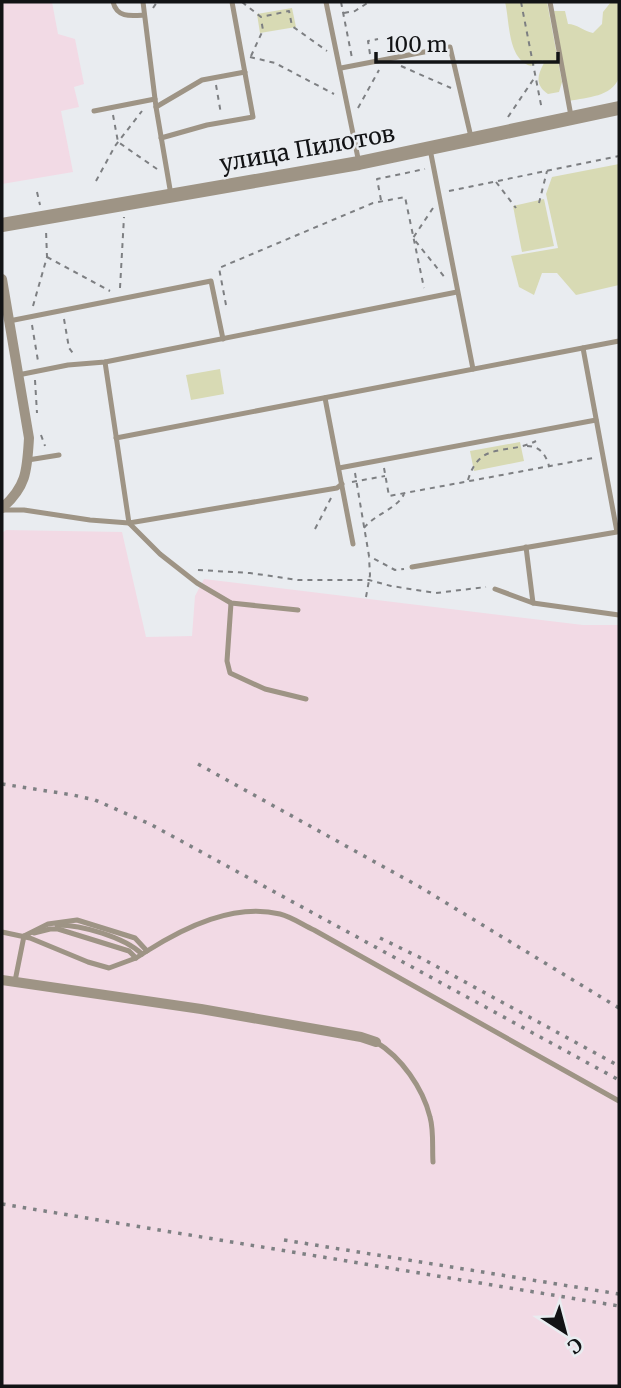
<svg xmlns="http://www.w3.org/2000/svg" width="621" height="1388" viewBox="0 0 621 1388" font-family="Merriweather,serif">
	<rect width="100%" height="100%" fill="#e9ecf0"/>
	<g fill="#f2dae5">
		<polygon points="2,2 52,2 58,34 75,39 84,84 74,87 79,107 61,111 73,172 2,184"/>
		<polygon points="6,530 122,532 146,637 192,636 195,596 204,579 583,625 619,625 619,1386 2,1386 2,533"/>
	</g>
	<g fill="#d8dab4">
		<path d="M505,2H547L562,82L559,92L548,94C535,85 537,76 544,63L543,60L531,66C507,59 510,21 505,2Z"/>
		<path d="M611,2H619V78C611,97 588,97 569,101L554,11H565L568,24C577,24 583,31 593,33L602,24L603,12Z"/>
		<polygon points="292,8 296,27 260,33 257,14"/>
		<polygon points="619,164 619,285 576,295 557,273 542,273 534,295 519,287 511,256 558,248 546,194 552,177"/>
		<polygon points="544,199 554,246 522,252 513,206"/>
		<polygon points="220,369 224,394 191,400 186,375"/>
		<polygon points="520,442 524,461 474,471 470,451"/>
	</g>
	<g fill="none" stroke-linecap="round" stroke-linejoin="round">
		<g stroke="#7d7f82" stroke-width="2" stroke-dasharray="5 5" stroke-linecap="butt">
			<polyline points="242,2 261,17 289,11 292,26 327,51"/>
			<polyline points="341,2 352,58"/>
			<polyline points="521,2 542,110"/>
			<polyline points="153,8 157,2"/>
			<polyline points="344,13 355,11 369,2"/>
			<polyline points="370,54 368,41 378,39"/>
			<polyline points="251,56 263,30 261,19"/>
			<polyline points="250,57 275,63 334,94"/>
			<polyline points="401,66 451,88"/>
			<polyline points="216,85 221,114"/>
			<polyline points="358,108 379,70"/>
			<polyline points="113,115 118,142 157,169"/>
			<polyline points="508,117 535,77"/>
			<polyline points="96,181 115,146 142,111"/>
			<polyline points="496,182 516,208"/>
			<polyline points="449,191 619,156"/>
			<polyline points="37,192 40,205"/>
			<polyline points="381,200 377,179 425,169"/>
			<polyline points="539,203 547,171"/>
			<polyline points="433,208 413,238 446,279"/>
			<polyline points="47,257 110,291"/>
			<polyline points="120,288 124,217"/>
			<polyline points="226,305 219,268 373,203 405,197 424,288"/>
			<polyline points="33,306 47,257 46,230"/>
			<polyline points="64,319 69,348 75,356"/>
			<polyline points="32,325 38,361"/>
			<polyline points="35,380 37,413"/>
			<polyline points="41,435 45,446"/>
			<path d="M527,446C540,446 546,455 549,466"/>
			<polyline points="384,468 389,496 593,458"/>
			<polyline points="355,473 369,556 395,570 404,569"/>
			<path d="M468,480C480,440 506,456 536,441"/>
			<polyline points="352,482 385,476"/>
			<path d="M364,528C375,514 397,509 404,494"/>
			<polyline points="315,529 331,498"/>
			<polyline points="198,570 250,573 298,580 369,580 391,586 436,593 486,587"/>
			<polyline points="366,597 370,575 369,557"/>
		</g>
		<g stroke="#9e9485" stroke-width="5">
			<path d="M113,2C117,18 131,16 144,15"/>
			<polyline points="143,2 156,107 171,195"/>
			<polyline points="326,2 359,163"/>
			<polyline points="550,2 571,116"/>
			<polyline points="341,68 450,47 471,137"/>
			<polyline points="156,107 202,80 245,72"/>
			<polyline points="94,111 155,99"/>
			<polyline points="161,138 207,125 253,117 232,2"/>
			<polyline points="430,149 473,369"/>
			<polyline points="9,321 211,281 223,339"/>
			<polyline points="105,362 129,523 160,554 197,583 231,603 298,610"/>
			<polyline points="18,375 68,365 105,362 457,292"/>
			<polyline points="325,398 353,544"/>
			<polyline points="116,438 619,341"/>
			<polyline points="28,460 59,455"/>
			<polyline points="339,468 596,420"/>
			<polyline points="2,510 24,510 90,520 129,523 337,488 342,484"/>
			<polyline points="526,547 533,603"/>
			<polyline points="412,567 617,532 583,348"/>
			<polyline points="495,589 533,603 619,615"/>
			<polyline points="231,603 227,661 230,673 265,689 306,699"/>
			<path d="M57,925C82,925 124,937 142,954"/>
			<polyline points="2,932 30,938 88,962 109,968 136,958 147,951 135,938 77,920 48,924 24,936"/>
			<polyline points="34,933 50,929 58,929 129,951 136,958"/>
			<path d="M147,951C185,927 234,903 280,914C292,917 303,925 314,930L619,1101"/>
			<polyline points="15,981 24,936"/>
			<path d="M376,1042C401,1057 423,1088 430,1117C434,1131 432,1148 433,1162"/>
		</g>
		<g stroke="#9e9485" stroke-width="10">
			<path d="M2,279L29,438C27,470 27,486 2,508"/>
			<polyline points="2,980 201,1009 361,1037 376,1042"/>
		</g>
		<polyline stroke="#9e9485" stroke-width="14" points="2,225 359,163 619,108"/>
		<g stroke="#7e8083" stroke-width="3.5" stroke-dasharray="3.5 7" stroke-linecap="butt">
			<polyline points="198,764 420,887 619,1008"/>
			<polyline points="2,784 73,795 95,800 150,824 619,1080"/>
			<polyline points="380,938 421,958 619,1066"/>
			<polyline points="2,1204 619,1306"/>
			<polyline points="284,1240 619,1294"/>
		</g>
	</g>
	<g text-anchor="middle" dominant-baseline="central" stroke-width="5" stroke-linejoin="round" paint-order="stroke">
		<g font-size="23" fill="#121315" stroke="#e9ecf0">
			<text transform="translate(307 148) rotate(-10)">улица Пилотов</text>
		</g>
	</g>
	<rect width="621" height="1388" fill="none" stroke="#121315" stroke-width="7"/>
	<g transform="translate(565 1332) rotate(144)" stroke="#e9ecf0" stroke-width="5" paint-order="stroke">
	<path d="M0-5L12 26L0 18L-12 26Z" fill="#121315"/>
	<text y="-10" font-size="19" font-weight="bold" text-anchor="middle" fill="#121315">С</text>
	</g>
	<path d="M376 52v10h182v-10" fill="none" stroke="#121315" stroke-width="3.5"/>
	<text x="386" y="52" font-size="21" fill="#121315" stroke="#e9ecf0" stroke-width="5" paint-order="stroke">100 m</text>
</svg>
